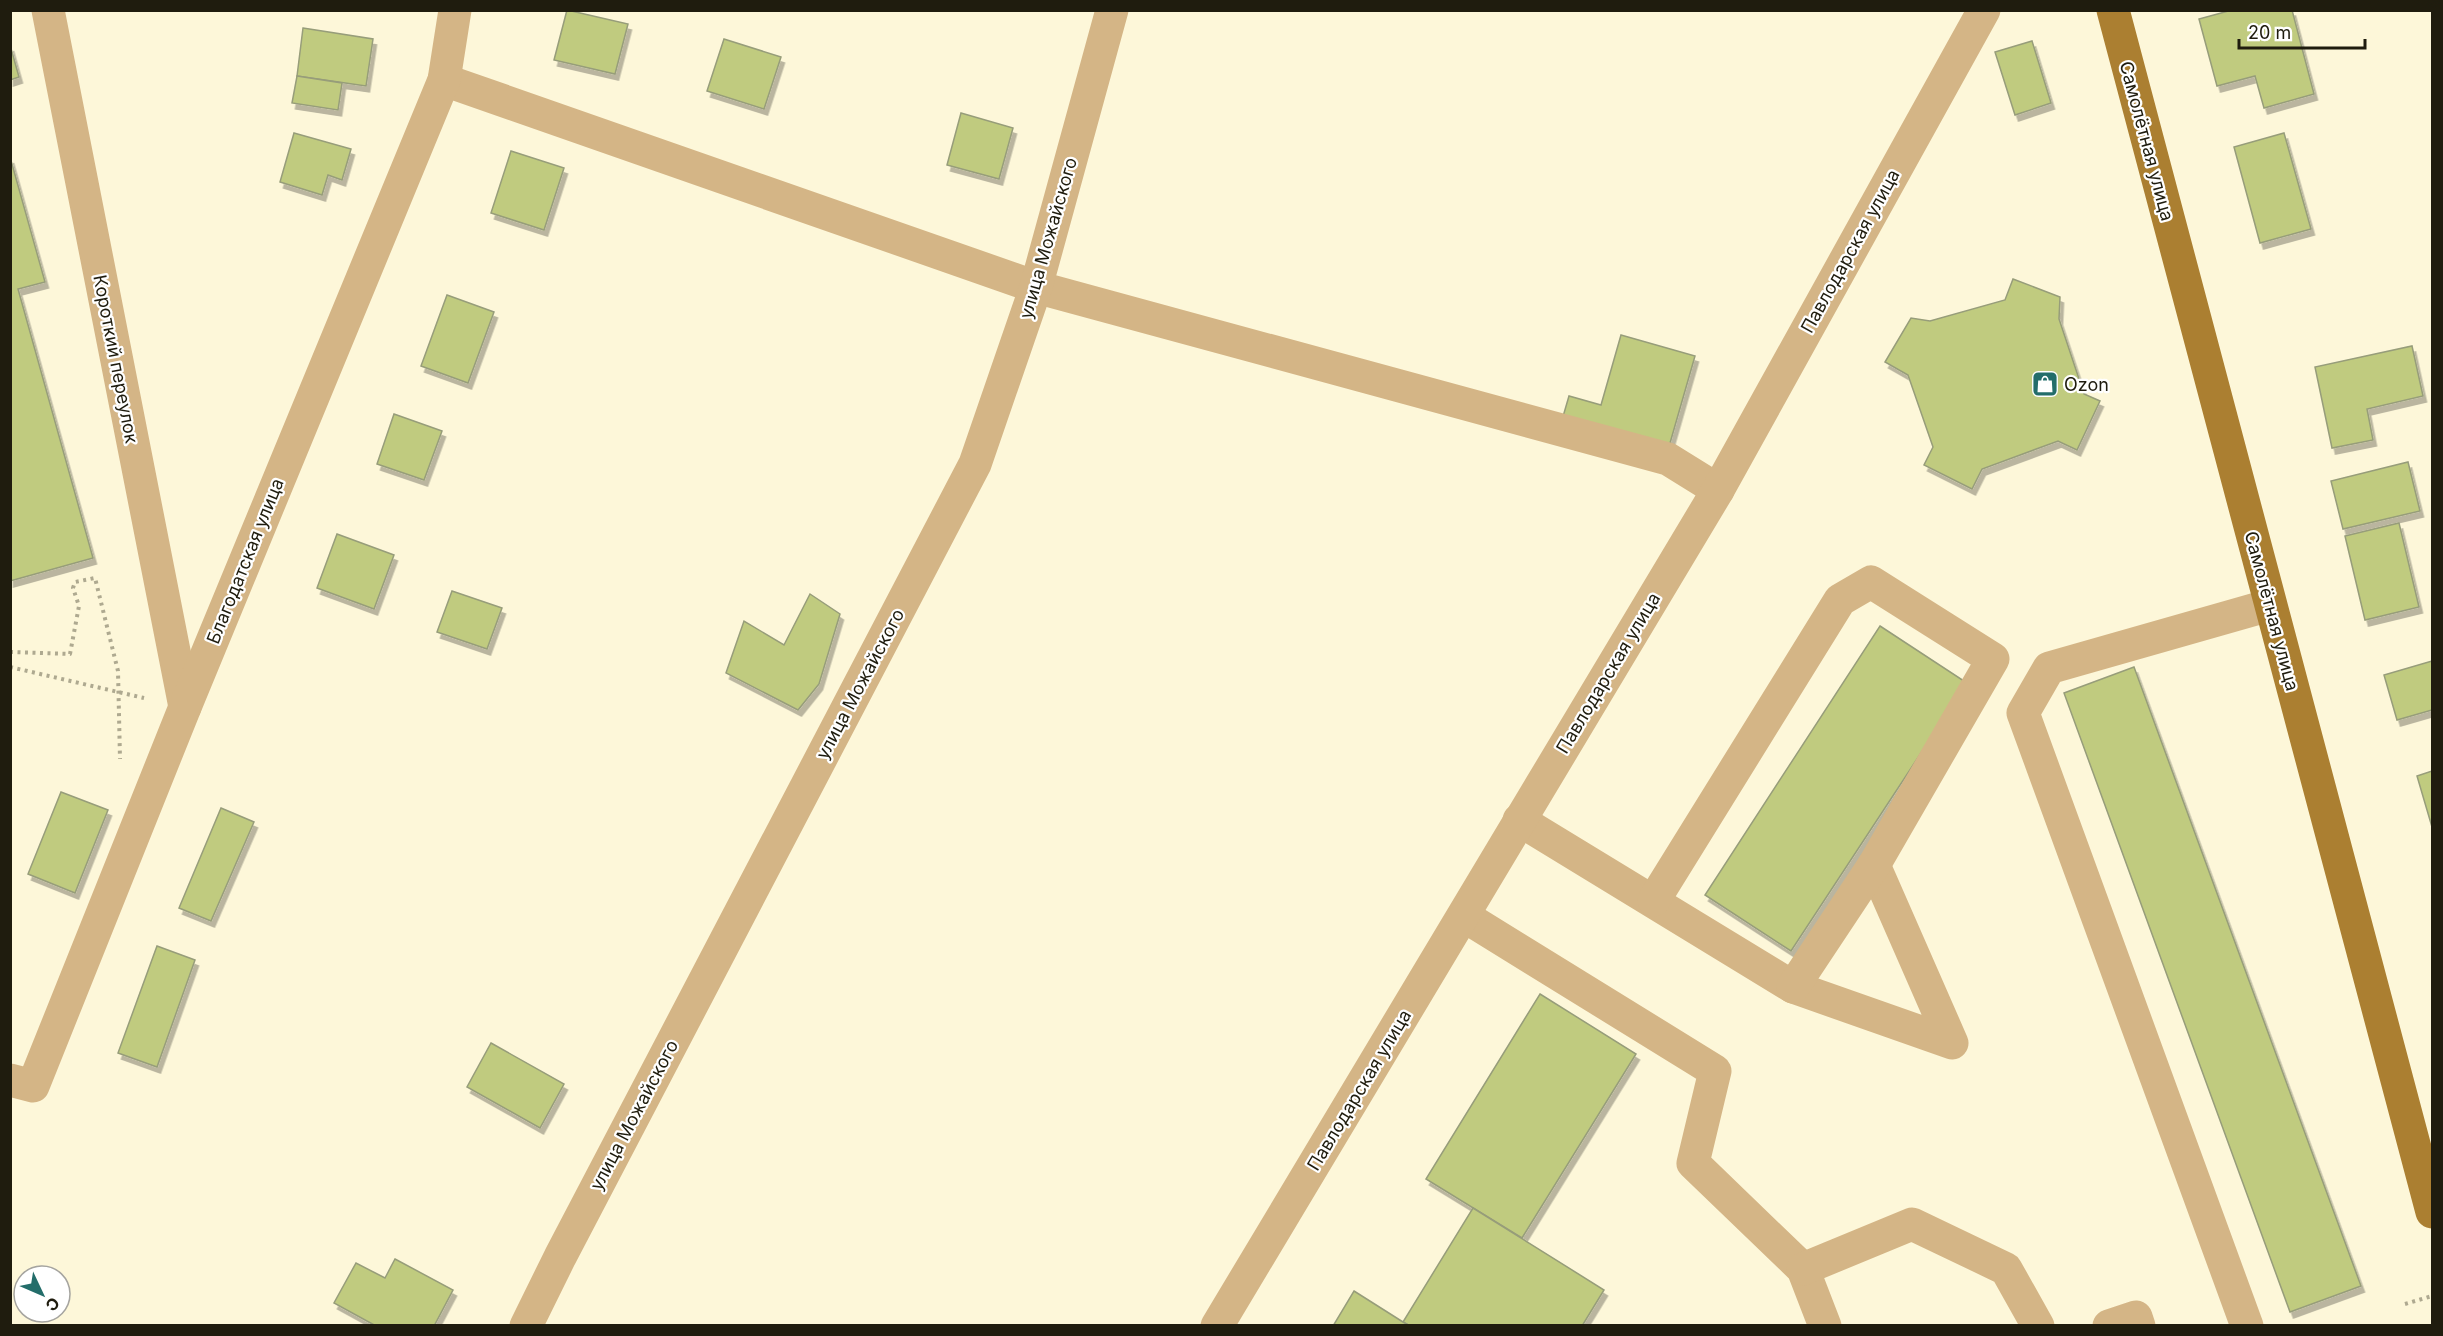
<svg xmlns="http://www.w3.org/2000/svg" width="2443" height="1336" viewBox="0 0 2443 1336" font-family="Inter,sans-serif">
	<defs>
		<filter id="shadow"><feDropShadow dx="3.5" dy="6" stdDeviation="0" flood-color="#0004"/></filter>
	</defs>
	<rect width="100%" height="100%" fill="#fdf7d9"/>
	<g fill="#c0cb7f" stroke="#979d7a" stroke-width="1.5" filter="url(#shadow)">
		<polygon points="567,10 628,24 615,74 554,60"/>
		<polygon points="2232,10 2292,10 2314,94 2264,108 2255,76 2217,86 2199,19"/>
		<polygon points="303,28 373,39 366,86 297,76"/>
		<polygon points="724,39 781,57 764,109 707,91"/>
		<polygon points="2032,41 2051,103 2015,115 1995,52"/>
		<polygon points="10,45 19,77 10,80"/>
		<polygon points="297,76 342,83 338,110 292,103"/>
		<polygon points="961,113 1013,128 999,179 947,165"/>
		<polygon points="294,133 351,149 342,180 328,175 322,195 280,182"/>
		<polygon points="2284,133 2311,229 2260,243 2234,147"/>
		<polygon points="511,151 564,168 544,230 491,213"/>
		<polygon points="10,157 45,282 18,289 93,558 10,581"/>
		<polygon points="2013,279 2060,297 2059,319 2084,394 2100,401 2077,450 2058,441 1982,469 1972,489 1924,465 1933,447 1908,375 1885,362 1911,318 1930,321 2005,300"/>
		<polygon points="447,295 494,312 468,383 421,366"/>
		<polygon points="1621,335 1695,356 1668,450 1562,420 1569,396 1601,405"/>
		<polygon points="2412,346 2423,396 2367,409 2373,440 2332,448 2315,367"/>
		<polygon points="394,414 442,431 424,480 377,464"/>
		<polygon points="2408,462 2420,511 2343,529 2331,481"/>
		<polygon points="2399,523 2419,607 2365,620 2345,536"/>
		<polygon points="337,534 394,555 374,609 317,588"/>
		<polygon points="452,591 502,608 487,649 437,632"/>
		<polygon points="810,594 840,614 819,684 798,710 726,673 744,621 784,645"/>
		<polygon points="1880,626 1967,683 1791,951 1705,895"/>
		<polygon points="2432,661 2432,710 2397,720 2384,675"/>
		<polygon points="2134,667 2361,1286 2290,1312 2064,693"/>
		<polygon points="2432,771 2432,827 2417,776"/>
		<polygon points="61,792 108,810 75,893 28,874"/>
		<polygon points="221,808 254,822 211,921 179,908"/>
		<polygon points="157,946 195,960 157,1067 118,1053"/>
		<polygon points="1540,994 1636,1054 1522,1238 1426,1179"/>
		<polygon points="491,1043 564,1084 540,1128 467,1087"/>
		<polygon points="1473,1208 1604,1290 1582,1326 1410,1326 1403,1322"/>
		<polygon points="395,1259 453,1290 434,1326 376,1326 334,1303 356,1263 385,1278"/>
		<polygon points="1354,1291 1403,1322 1410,1326 1333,1326"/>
	</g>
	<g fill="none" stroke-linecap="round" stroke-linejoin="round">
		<g stroke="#aea990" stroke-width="4" stroke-dasharray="3 4.5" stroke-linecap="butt">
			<polyline points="10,652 70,654 79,606 73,588 75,582 95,578 118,671 120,759"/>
			<polyline points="10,667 144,698"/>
			<polyline points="2405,1304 2432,1296"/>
		</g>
		<g stroke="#d4b586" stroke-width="33">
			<polyline points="48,10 185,707"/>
			<polyline points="444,80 1036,287 1668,459 1718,490"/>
			<polyline points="1519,820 1793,987 1952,1043 1874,865"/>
			<polyline points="1654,900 1840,600 1871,582 1993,659 1874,865 1793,987"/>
			<polyline points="1464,916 1715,1071 1693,1163 1803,1269 1825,1326"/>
			<polyline points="10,1080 33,1086 185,707 444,80 455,10"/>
			<polyline points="1803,1269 1912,1224 2006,1269 2038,1326"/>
			<polyline points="526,1326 560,1257 975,464 1036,287 1112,10"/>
			<polyline points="1217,1326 1718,490 1984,10"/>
			<polyline points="2109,1326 2136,1317 2139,1326"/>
			<polyline points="2247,1326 2023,713 2049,668 2270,605"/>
		</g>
		<polyline stroke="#ab7f31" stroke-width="33" points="2113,10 2432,1212"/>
	</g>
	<defs>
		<symbol id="shop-square" viewBox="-11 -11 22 22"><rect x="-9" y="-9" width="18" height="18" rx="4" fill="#236d6a" stroke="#fff"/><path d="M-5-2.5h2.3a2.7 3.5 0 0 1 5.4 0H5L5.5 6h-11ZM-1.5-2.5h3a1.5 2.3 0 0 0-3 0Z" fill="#fff"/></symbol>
	</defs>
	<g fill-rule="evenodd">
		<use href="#shop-square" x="2030" y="369" width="30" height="30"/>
	</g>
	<g text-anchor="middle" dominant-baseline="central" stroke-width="4.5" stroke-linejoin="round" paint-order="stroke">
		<g font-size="18" fill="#1f1c0e" stroke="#fff">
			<text transform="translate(2147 141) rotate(75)">Самолётная улица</text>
			<text transform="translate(1048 238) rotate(-74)">улица Можайского</text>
			<text transform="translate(1850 251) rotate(-61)">Павлодарская улица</text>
			<text transform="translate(116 359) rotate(79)">Короткий переулок</text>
			<text transform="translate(245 561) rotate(-68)">Благодатская улица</text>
			<text transform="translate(2272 611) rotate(75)">Самолётная улица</text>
			<text transform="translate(1608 673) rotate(-59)">Павлодарская улица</text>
			<text transform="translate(860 684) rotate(-62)">улица Можайского</text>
			<text transform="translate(1359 1090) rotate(-59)">Павлодарская улица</text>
			<text transform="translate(634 1115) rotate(-62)">улица Можайского</text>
		</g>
		<g font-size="18" fill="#1f1c0e" stroke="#fff" text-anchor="start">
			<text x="2064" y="384">Ozon</text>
		</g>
	</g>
	<rect width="2443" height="1336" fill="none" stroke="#1f1c0e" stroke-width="24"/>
	<g transform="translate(42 1294) rotate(134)"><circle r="28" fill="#ffffff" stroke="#a5a49f" stroke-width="1.5"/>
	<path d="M0-4.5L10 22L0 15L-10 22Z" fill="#236d6a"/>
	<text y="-9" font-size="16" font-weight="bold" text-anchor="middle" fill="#1f1c0e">С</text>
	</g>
	<path d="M2239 39v9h126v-9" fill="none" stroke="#1f1c0e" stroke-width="3"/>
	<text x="2248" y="39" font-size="18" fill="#1f1c0e" stroke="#ffffff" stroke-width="4.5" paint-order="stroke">20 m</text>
</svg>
